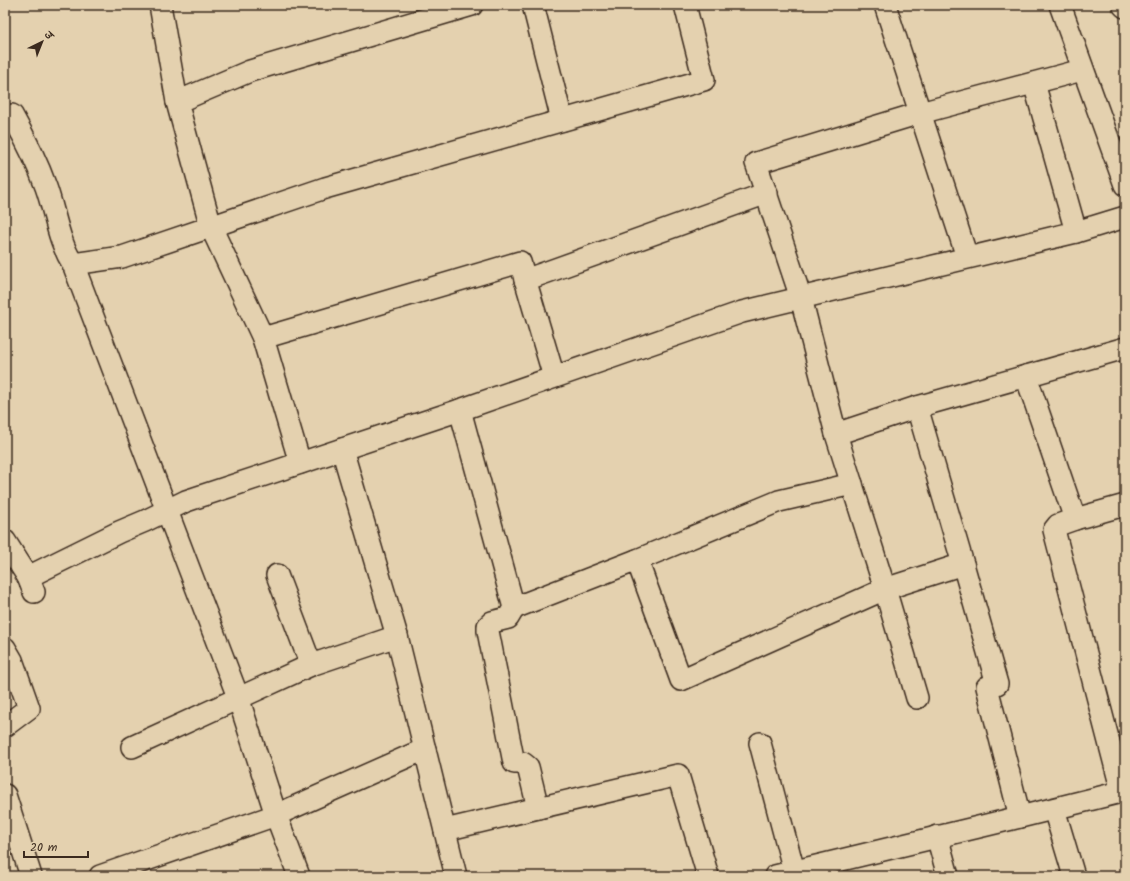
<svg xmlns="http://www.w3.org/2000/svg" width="1130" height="881" viewBox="0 0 1130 881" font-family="Kalam,'Playpen Sans Deva',sans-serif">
	<rect width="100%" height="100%" fill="#e4d1af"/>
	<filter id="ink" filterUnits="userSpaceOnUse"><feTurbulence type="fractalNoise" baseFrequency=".025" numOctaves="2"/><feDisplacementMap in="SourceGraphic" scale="8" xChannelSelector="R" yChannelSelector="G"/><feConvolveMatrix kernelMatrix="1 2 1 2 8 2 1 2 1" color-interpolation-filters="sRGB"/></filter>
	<g filter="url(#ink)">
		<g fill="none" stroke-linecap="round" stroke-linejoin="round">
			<defs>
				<g id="minor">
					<polyline points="160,5 177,102 250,71 472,5"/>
					<polyline points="533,5 562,120"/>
					<polyline points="885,5 967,257"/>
					<polyline points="1060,5 1125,185"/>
					<polyline points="1123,5 1125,7"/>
					<polyline points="1034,83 1076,232"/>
					<polyline points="177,102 211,227 263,338"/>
					<path d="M5,118L12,115C25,138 37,162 46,187C55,212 58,241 73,264L122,257L325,188L704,80L685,5"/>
					<polyline points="73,264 238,697 276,815 299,876"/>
					<polyline points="525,280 767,193"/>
					<polyline points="1026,376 1075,519 1125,505"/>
					<polyline points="917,407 1125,348"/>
					<polyline points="460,410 514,608 508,618 492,622 488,626 488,631 514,763 523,763 528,767 538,808"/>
					<polyline points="836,434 917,407 963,564 885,589 681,680 637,560 779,501 852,484"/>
					<polyline points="342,449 397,636 456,876"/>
					<polyline points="300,463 263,338 520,262 554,377"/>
					<polyline points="1075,519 1058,525 1054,530 1122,792"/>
					<polyline points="5,541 28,577 34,592"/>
					<polyline points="277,575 311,665"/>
					<polyline points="28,577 119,532 145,521 186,501 460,410 742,312 1076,232 1125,217"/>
					<polyline points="514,608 637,560"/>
					<polyline points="5,648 12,660 29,708 5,726"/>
					<polyline points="917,698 885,589 836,434 801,298 756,163 920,113 1082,70"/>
					<polyline points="760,743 794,871"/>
					<polyline points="132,747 311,665 397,636"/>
					<polyline points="5,795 31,876"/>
					<polyline points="1054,809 1074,876"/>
					<polyline points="1020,817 1125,791"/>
					<polyline points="445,830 678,775 708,876"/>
					<polyline points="937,836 948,876"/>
					<polyline points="100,876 276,815 425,749"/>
					<polyline points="775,876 1020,817 987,687 997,684 963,564"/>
				</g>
			</defs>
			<use href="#minor" stroke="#3b2a1e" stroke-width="24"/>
			<use href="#minor" stroke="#e4d1af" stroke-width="21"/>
		</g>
	</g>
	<rect width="1130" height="881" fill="none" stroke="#e4d1af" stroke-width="20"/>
	<rect x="10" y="10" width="1110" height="861" fill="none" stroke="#3b2a1e" stroke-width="1.5" filter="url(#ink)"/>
	<g transform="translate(42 42) rotate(43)" stroke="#e4d1af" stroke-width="3" paint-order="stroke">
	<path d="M0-3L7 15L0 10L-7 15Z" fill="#3b2a1e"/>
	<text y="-6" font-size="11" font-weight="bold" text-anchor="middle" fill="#3b2a1e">उ</text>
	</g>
	<path d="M24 851v6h64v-6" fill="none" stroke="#3b2a1e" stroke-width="2"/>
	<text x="30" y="851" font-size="12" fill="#3b2a1e" stroke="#e4d1af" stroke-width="3" paint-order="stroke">20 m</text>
</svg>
